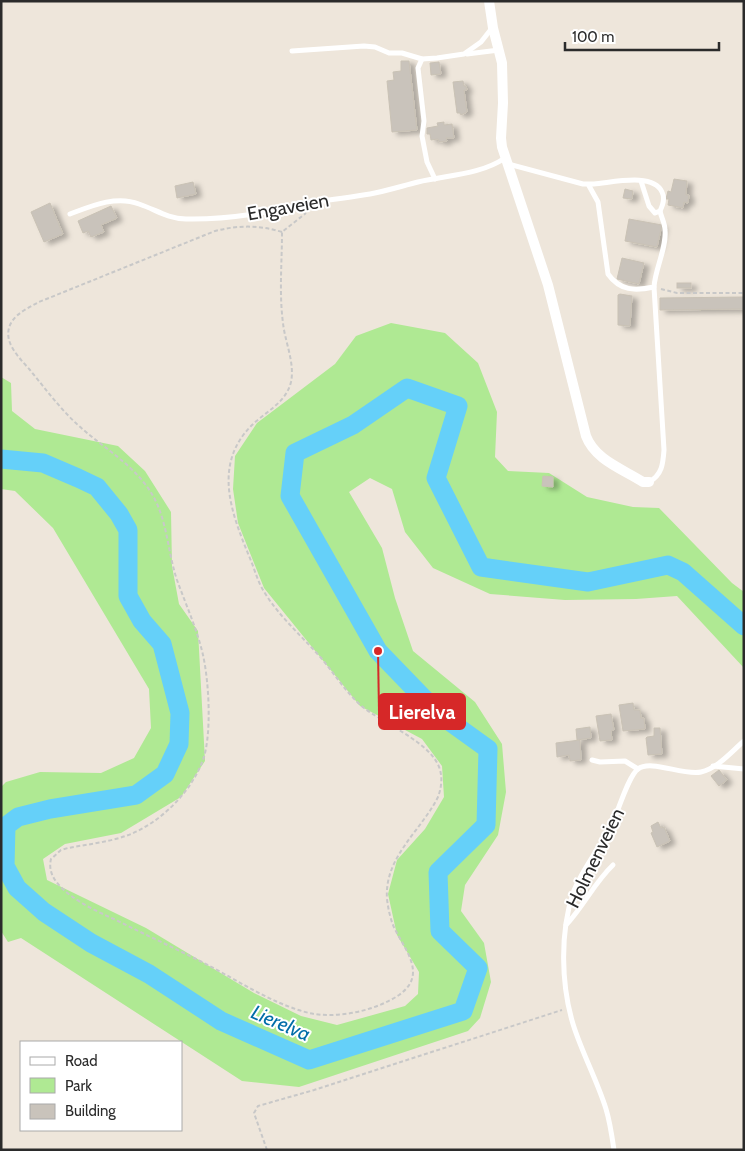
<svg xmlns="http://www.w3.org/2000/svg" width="745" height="1151" viewBox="0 0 745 1151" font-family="Cabin,sans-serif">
	<defs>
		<filter id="shadow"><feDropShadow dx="5.5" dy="3" stdDeviation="2.5" flood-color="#0004"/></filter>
	</defs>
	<rect width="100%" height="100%" fill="#eee6db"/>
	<polygon fill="#afe993" points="391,323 445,333 478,363 497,412 495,457 508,471 549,473 587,497 633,507 659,508 732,583 744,592 744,668 677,596 636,599 565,600 490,594 433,568 405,532 392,489 370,478 349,492 382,548 395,598 413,651 475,702 502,744 506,792 498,835 465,885 461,911 484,943 491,982 480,1018 468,1031 299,1087 242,1081 21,938 8,942 1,931 1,787 6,782 40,772 101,773 134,758 151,728 149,689 53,528 15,491 1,489 1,377 11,383 12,411 35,429 118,446 145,471 171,512 172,566 179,604 198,631 205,761 181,797 121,833 65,844 43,859 47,880 146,928 254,993 301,1016 337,1025 405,1006 418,994 419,972 397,935 388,894 397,860 425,829 444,797 442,766 422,739 360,706 264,588 238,523 233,489 235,456 257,423 335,364 356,336"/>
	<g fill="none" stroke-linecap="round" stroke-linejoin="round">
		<polyline stroke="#65d0f9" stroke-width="19" points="1,459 43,463 78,478 97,487 119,514 128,530 128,596 142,621 162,644 180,713 179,744 165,774 136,795 50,809 18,817 6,826 5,866 17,888 44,912 91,943 149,974 221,1021 309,1060 463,1011 478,968 440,931 438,872 486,825 488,749 438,713 378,651 290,496 295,453 353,425 407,388 458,406 436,478 481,567 588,582 668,565 683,572 744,626"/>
	</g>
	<g fill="#c9c3bb" stroke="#c9c2b5" filter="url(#shadow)">
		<polygon points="401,61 409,61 417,130 392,132 387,81 394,80 393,72 401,71"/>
		<polygon points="439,62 441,74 431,75 430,63"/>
		<polygon points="463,81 464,86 466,86 467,90 464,90 467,112 461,115 460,113 457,113 453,82"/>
		<polygon points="444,122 444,125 452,124 454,138 446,138 447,141 439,142 438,139 431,140 430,134 427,134 427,128 438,126 437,123"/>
		<polygon points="674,179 687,181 686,195 689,195 688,203 684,202 683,208 668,205 669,199 666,199 668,191 671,192"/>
		<polygon points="193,182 196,194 177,198 175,186"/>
		<polygon points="625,189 633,191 632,199 623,198"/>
		<polygon points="50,203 63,234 44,242 31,212"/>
		<polygon points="111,206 117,218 101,225 104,232 91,237 88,231 83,233 78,221"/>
		<polygon points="629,219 662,225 657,247 625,241"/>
		<polygon points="622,258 644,263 639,284 617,279"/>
		<rect x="677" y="283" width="14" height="5"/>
		<polygon points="620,294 632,296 630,326 618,325 618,295"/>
		<polygon points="744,297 744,309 660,310 660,298"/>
		<polygon points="543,476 553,477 553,487 542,486"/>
		<polygon points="633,703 634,710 640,710 641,718 644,718 645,729 623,731 619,705"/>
		<polygon points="611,714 614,730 611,731 612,740 600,741 596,716"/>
		<polygon points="590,727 591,738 577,740 576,729"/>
		<polygon points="654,728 660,728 662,754 648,755 646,738 647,737 654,736"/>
		<polygon points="580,740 581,760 570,761 569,755 557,757 556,743"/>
		<polygon points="719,770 727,780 719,786 711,776"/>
		<polygon points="658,822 661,828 664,827 670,841 657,847 651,833 653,832 651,826"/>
	</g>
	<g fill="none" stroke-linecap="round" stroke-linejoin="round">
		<g stroke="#c8c8c8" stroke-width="2" stroke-dasharray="4 2.5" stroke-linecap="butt">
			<path d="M282,232C259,225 239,225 215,231L39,302C24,310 4,319 9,340C12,351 23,362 30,370C48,392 64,414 86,432C106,449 129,463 145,484C168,513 166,547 177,580C186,605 197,629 203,655C209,682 212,734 203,760C191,792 162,821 131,834C111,842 89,844 68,848L61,850L51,859C48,871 54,881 63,889C79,904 99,912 118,921C144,934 170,946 196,959C233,977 269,1003 309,1013C337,1019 375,1011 399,995C429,974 403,948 393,925C390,917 388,908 387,899C384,857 421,831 438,797C443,783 443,770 434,758C419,738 384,723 364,708C347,694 336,676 322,659C302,636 279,617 263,590C257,580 254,567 249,556C231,512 213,465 251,426C265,412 286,403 291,382C295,363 285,342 283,323C279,293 282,262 282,232L306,213"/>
			<polyline points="661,289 677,293 744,293"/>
			<polyline points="267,1150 254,1113 258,1106 314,1090 562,1010"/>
		</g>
		<g stroke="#fff" stroke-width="5">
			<polyline points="292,51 364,46 375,47 389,53 402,53 422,59 437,58 464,54 481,42 492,28"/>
			<polyline points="467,54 499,50"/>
			<polyline points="422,59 418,68 424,121 422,136 427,162 435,179"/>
			<path d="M508,164L583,184H594C611,183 653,172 662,192C665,198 663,205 660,211C661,217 665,223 665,230C667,247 655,269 654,287C635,291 620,291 608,274L598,202L588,184"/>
			<polyline points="641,181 649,206 655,213 660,211"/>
			<path d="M70,214C91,206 116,195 139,204C157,210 166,218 186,219C231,220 274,211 317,202C335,199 353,197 370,194C386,191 402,186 418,182C447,175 480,175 505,158"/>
			<path d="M649,482C662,475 663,464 664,450L654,287"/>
			<polyline points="592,760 600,762 625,761 638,769"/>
			<polyline points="713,766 744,769"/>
			<path d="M566,925C584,906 594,883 613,865"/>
			<path d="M614,1150C612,1136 610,1122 606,1109C597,1080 582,1053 573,1024C561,984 560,933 573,893C582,869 599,849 611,827C617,815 628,776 638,769C651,759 683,776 701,772C718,768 731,752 744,741"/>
		</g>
		<path stroke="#fff" stroke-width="10" d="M489,1L493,28L502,63L503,103L501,138L502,147L548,285L586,436C595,460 623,469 643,482H649"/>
	</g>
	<g text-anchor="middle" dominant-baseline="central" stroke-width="4" stroke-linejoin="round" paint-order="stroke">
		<g font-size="19" fill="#2b2b2b" stroke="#fff">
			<text transform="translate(288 207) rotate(-10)">Engaveien</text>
			<text transform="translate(595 858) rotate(-64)">Holmenveien</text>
		</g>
		<g font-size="20" font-style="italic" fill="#016da8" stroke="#fff">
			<text transform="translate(281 1023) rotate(23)">Lierelva</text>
		</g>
	</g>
	<path fill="none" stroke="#d62828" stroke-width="2" d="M378 651L379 712"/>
	<circle fill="#d62828" stroke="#fff" stroke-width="2" cx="378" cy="651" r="5"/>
	<rect fill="#d62828" stroke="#d62828" stroke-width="2" x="379" y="694" width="86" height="35" rx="5"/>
	<g font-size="20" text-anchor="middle" font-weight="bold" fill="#fff">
		<text x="422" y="719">Lierelva</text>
	</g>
	<rect width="745" height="1151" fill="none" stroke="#2b2b2b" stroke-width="5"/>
	<rect x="20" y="1041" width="162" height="90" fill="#ffffff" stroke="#aaaaaa"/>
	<rect x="30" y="1057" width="25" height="8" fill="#ffffff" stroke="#aaaaaa"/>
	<text x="65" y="1066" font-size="15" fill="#2b2b2b">Road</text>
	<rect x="30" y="1078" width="25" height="15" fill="#afe993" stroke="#aaaaaa"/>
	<text x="65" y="1091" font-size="15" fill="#2b2b2b">Park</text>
	<rect x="30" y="1104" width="25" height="15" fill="#c9c3bb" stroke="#aaaaaa"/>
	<text x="65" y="1116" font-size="15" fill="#2b2b2b">Building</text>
	<path d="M565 42v8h154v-8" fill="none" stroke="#2b2b2b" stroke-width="2.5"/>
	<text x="572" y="42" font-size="15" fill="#2b2b2b" stroke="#ffffff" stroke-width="4" paint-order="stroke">100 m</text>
</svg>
